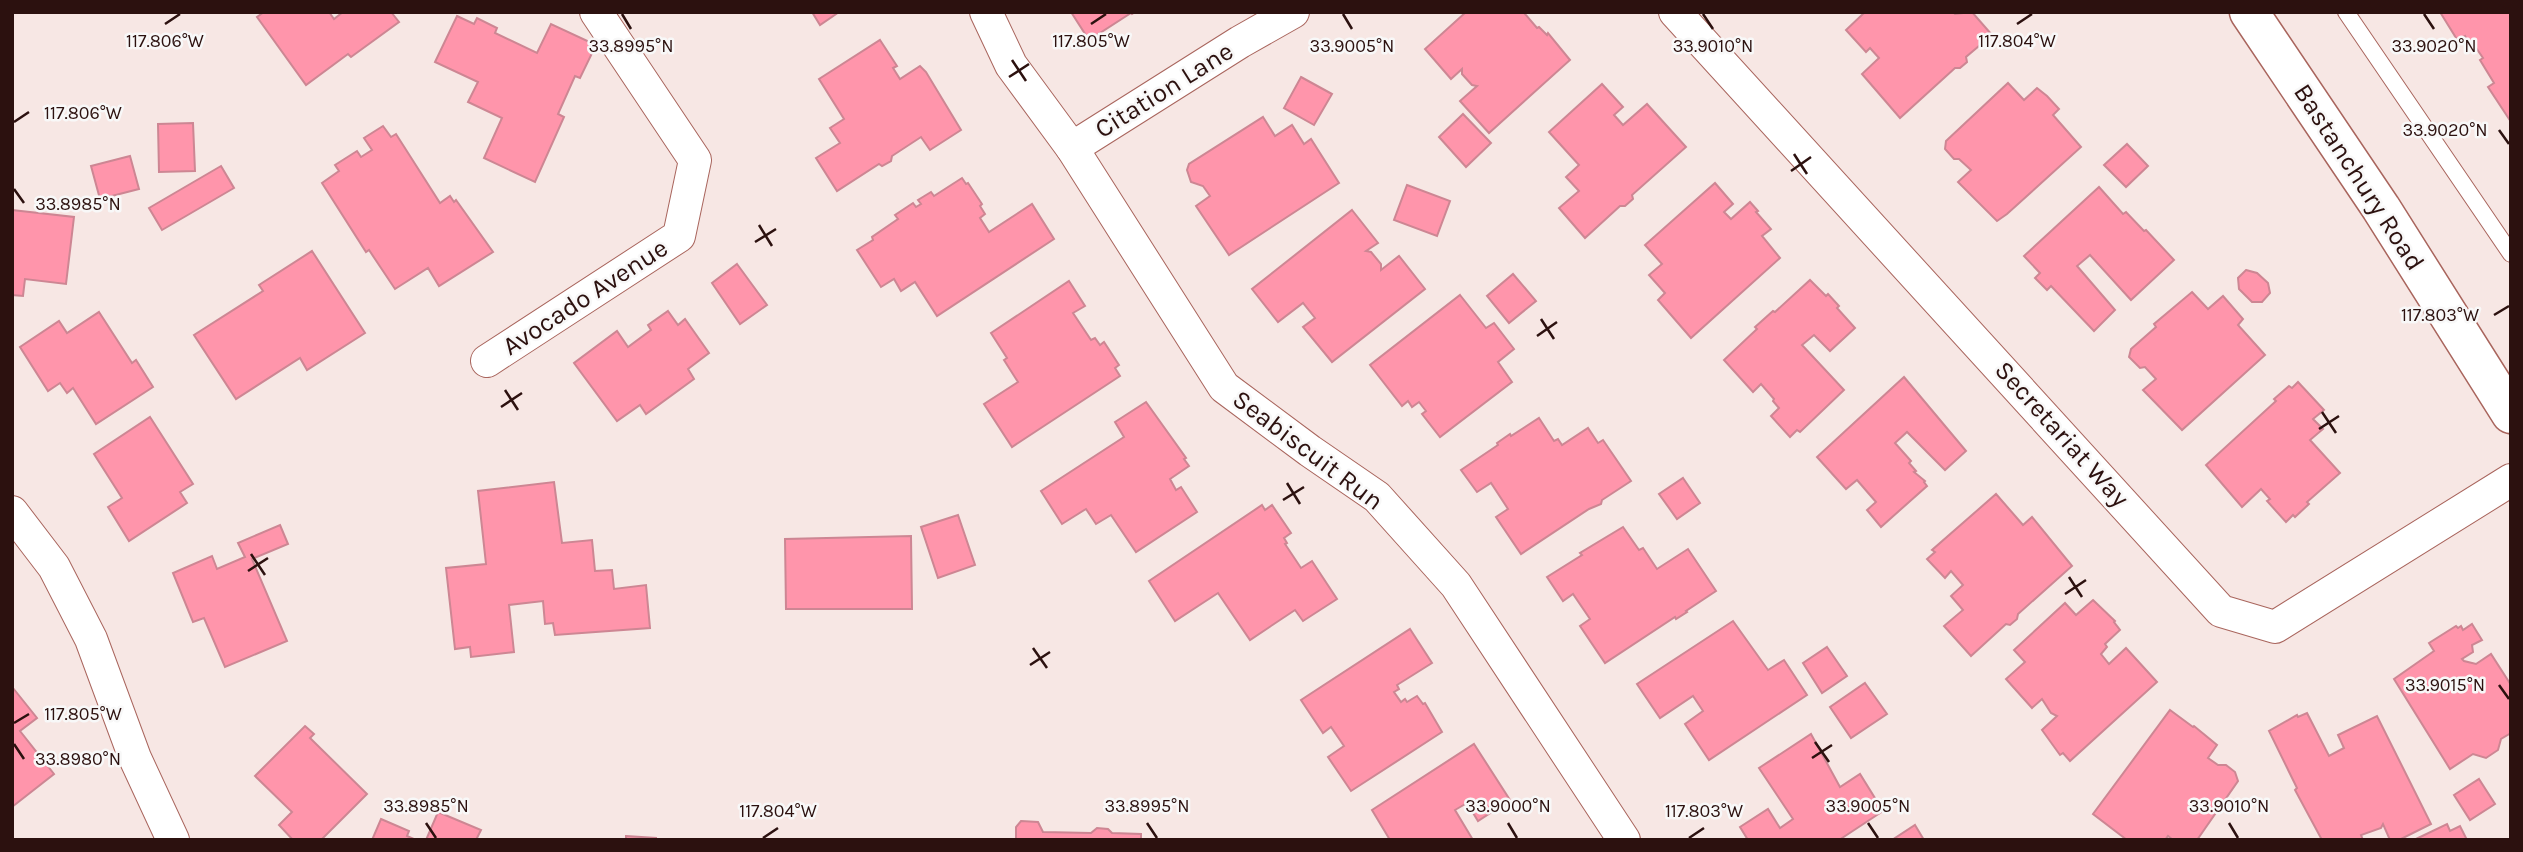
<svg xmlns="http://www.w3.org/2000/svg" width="2523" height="852" viewBox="0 0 2523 852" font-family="Karla,sans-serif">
	<rect width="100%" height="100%" fill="#f7e7e4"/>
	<g fill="#ff95ab" stroke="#cd8693" stroke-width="2">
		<polygon points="264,12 329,12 334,19 343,12 391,12 399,22 351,57 348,54 306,85 257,17"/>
		<polygon points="812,12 839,12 820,25"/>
		<polygon points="1071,12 1135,12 1132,14 1131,13 1089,40"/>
		<polygon points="1466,12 1527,12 1525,14 1537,28 1539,27 1547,35 1548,33 1570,60 1489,133 1460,101 1477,86 1472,85 1462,74 1462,69 1451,79 1425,49"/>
		<polygon points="1865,12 1953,12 1955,14 1972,12 1992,35 1966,57 1967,62 1960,68 1955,68 1900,118 1862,74 1879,58 1870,48 1866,52 1846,30"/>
		<polygon points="2440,12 2511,12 2511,122 2488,87 2494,83 2480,60 2483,58 2474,45 2471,47 2465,36 2458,41"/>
		<polygon points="457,16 474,24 477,18 497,28 495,33 537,53 551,24 596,45 580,78 575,76 558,114 564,117 535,182 484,158 502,118 468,102 478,82 435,62"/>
		<polygon points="880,40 897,66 893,68 900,79 920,66 926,72 961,130 930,150 921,137 892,156 891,161 882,166 879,164 837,191 816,158 840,143 830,128 844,119 819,79"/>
		<polygon points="1301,77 1332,94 1314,125 1284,108"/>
		<polygon points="2008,83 2024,100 2037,88 2047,96 2059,109 2053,115 2081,147 2007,214 1997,221 1958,182 1971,170 1959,159 1954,159 1945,149 1946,141"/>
		<polygon points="1602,84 1623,107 1614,115 1623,125 1647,104 1686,147 1632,195 1633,199 1625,206 1620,206 1585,238 1559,208 1579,191 1566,177 1579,165 1549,132"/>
		<polygon points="1463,114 1491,143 1466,167 1439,137"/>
		<polygon points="1263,117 1275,136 1292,125 1304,144 1311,139 1339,183 1229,255 1196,206 1210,196 1203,186 1191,182 1187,170 1189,164"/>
		<polygon points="193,123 195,171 159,172 158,124"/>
		<polygon points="383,126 391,137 396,134 440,203 450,196 454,202 456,200 493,252 439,286 428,268 395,289 369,250 366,252 322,183 339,171 335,165 357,151 361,157 372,150 364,138"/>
		<polygon points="2127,144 2148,166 2126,187 2104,165"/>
		<polygon points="130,156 139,189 100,199 91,166"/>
		<polygon points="221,166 234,188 162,230 149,208"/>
		<polygon points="962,178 966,184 968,183 982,204 980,206 985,214 980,218 989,232 1032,204 1054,239 937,316 915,282 901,291 894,279 881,287 857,250 873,240 872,237 898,219 895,215 913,203 916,207 921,204 918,200 931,192 934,196"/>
		<polygon points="1715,183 1733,204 1724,212 1731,219 1750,202 1758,211 1756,212 1771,229 1762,236 1780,258 1691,338 1658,300 1665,293 1649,275 1662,264 1645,245"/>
		<polygon points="1407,185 1450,201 1437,236 1394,220"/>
		<polygon points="2099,187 2123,214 2126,212 2144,231 2146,230 2174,260 2131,300 2090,255 2077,266 2115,310 2094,331 2051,286 2047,290 2035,278 2040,273 2024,256"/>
		<polygon points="12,210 74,217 66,284 25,279 23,296 12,295"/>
		<polygon points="1352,210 1378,243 1366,251 1371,252 1381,264 1381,270 1399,256 1425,289 1332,362 1303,327 1315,318 1303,303 1278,322 1252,289"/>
		<polygon points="312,251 365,333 307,370 300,358 236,399 194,335 263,291 259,285"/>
		<polygon points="737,264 767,305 740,324 712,283"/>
		<polygon points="2246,270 2257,273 2268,283 2270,293 2262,302 2252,302 2239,289 2238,278"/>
		<polygon points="1513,274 1536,301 1509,323 1487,296"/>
		<polygon points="1810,280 1826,296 1828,294 1839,306 1837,308 1855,328 1830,351 1814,335 1802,345 1844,390 1800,432 1797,430 1790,437 1771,416 1779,408 1773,401 1774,399 1761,384 1753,392 1724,360 1757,329 1755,327 1773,311 1775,312"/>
		<polygon points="1069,281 1085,306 1073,313 1091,340 1095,338 1100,345 1104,342 1119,365 1115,368 1120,376 1012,447 984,404 1018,382 1004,360 1007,358 991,333"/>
		<polygon points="2192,292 2208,309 2223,296 2243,319 2238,325 2265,355 2182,430 2143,390 2156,379 2145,367 2140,368 2129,357 2131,349 2156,327 2154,324"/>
		<polygon points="1460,295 1486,328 1494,323 1514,349 1498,362 1512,382 1440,437 1422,414 1426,411 1419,402 1412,407 1408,401 1402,406 1370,365"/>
		<polygon points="668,311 678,325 685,319 709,353 688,369 694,379 646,414 640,405 617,421 574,363 617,331 628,347 651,330 648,325"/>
		<polygon points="99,312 132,363 136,360 153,387 96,424 73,388 67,393 60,383 48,391 20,347 59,321 67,333"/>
		<polygon points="1904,377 1966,451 1945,470 1907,432 1895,443 1911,461 1909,463 1916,471 1914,472 1925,481 1924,482 1927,486 1881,527 1867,510 1876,502 1857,480 1846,489 1817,457"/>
		<polygon points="2298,382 2324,410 2313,419 2323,429 2310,440 2340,473 2307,502 2309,504 2295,517 2293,515 2286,522 2267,501 2270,499 2261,489 2242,507 2206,465 2276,401 2274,399 2289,386 2292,388"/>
		<polygon points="1146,402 1186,458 1184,459 1189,466 1170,479 1176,490 1181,487 1197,512 1136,552 1111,515 1096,524 1086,509 1062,524 1041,491 1124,437 1115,422"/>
		<polygon points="150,417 193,484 180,492 187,503 129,541 108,507 122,498 94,454"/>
		<polygon points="1539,418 1554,441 1558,439 1562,445 1588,428 1598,443 1603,440 1631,481 1602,500 1601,504 1589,509 1521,554 1496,517 1508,509 1491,483 1477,492 1461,470 1498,445 1497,443 1510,434 1511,436"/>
		<polygon points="1683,478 1700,503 1677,519 1659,494"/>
		<polygon points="554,482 562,543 592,540 595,571 612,570 614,589 646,585 650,628 555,635 553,623 545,624 543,601 509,605 514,652 471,657 470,647 455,649 446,568 486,564 478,491"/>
		<polygon points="1996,494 2023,525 2032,517 2072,566 2018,614 2017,619 2010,625 2006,624 1971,656 1944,626 1963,610 1951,596 1963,585 1951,571 1945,578 1927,559 1935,552 1932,550"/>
		<polygon points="1262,505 1265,510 1272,505 1291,533 1284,538 1287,543 1285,544 1301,568 1312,561 1337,599 1303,621 1295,610 1250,640 1218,593 1175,621 1149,581"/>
		<polygon points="958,515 975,565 938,578 921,527"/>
		<polygon points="280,525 288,544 252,559 287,641 225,667 204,618 193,622 173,573 212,556 217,569 245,557 238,543"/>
		<polygon points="1623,527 1639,550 1643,548 1657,569 1688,549 1716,591 1686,611 1687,612 1676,619 1675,617 1605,663 1580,626 1590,619 1573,594 1563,601 1547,577 1582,555 1580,553"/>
		<polygon points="911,536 912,609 786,609 785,539"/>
		<polygon points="2093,600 2115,621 2114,622 2120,630 2105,644 2107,647 2101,654 2109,664 2126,648 2157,682 2070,761 2063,753 2060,755 2042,730 2057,716 2051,713 2042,699 2032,708 2006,679 2025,662 2014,650 2065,603 2076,615"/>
		<polygon points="1733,621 1768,670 1784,660 1807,695 1709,760 1685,724 1703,711 1693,696 1660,718 1637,684"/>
		<polygon points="2472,624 2482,640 2472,645 2473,652 2462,659 2464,661 2476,664 2491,654 2511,685 2511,733 2501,739 2498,750 2486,758 2473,754 2450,769 2394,679 2434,651 2429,643 2456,626 2458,628 2461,626 2463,630"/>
		<polygon points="1410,629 1432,663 1397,685 1399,689 1394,692 1401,702 1405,699 1407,702 1417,696 1423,704 1425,703 1442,732 1351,791 1328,757 1344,746 1331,727 1323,733 1301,700"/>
		<polygon points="1827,647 1847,676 1822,693 1803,663"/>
		<polygon points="1865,683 1887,714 1851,738 1830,707"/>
		<polygon points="13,688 37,718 20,731 54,774 12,807"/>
		<polygon points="2170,710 2193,727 2194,726 2217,745 2208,758 2218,765 2226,765 2235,772 2238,781 2197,840 2173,840 2168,836 2165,840 2127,840 2093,814"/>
		<polygon points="2307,713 2329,756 2344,748 2338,735 2377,716 2431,824 2399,840 2390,840 2383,824 2381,828 2361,835 2363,840 2322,840 2295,790 2297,788 2269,731 2297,715 2298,717"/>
		<polygon points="305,726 314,734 310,738 367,794 321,840 293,840 279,825 292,812 255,776"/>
		<polygon points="1811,734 1840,787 1860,774 1883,811 1839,840 1748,840 1740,827 1768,809 1780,828 1793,819 1759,768"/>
		<polygon points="1474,744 1510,800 1478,821 1467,803 1455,810 1473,840 1390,840 1372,810"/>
		<polygon points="2479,779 2495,804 2470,820 2454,795"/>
		<polygon points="438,812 481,830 476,840 426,840"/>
		<polygon points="381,819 409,831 407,836 416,840 372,840"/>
		<polygon points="1021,821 1038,822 1043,832 1091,833 1097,828 1108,829 1112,833 1141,834 1141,840 1016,840 1016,827"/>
		<polygon points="2447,824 2450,831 2460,826 2467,840 2416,839"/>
		<polygon points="1915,825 1924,840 1892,840"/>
		<polygon points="626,836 656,838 656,840 626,840"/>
	</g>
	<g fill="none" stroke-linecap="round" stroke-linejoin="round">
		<defs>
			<polyline id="lane" points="2346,12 2511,254"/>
			<g id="street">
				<polyline points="986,12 1011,65 1072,148 1224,387 1310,451 1377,497 1456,585 1624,840"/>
				<polyline points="1675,12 2221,611 2275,627 2511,480"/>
				<polyline points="1072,148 1240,42 1293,12"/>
				<polyline points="487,361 679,236 695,160 596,12"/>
				<polyline points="12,512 54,567 91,639 135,758 173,840"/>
			</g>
			<polyline id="secondary" points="2249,12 2381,208 2511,414"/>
		</defs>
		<use href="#lane" stroke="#a9655d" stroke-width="18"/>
		<use href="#street" stroke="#a9655d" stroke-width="34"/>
		<use href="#secondary" stroke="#a9655d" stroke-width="41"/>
		<use href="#lane" stroke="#fff" stroke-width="16"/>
		<use href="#street" stroke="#fff" stroke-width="32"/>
		<use href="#secondary" stroke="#fff" stroke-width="38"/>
	</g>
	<path fill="none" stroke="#2c110f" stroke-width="2.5" d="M622,14L631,29M1343,14L1352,29M1703,14L1713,29M2424,14L2434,29M165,24L180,14M1091,24L1106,14M2017,24L2032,14M1012,60L1026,81M1009,77L1029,64M14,122L29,112M2499,130L2509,144M1794,154L1807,174M1791,171L1811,157M14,189L24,203M759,225L772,246M755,242L776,229M2494,315L2509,306M1541,319L1554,339M1537,336L1557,322M505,390L518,410M501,407L522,393M2322,412L2336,433M2319,429L2339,416M1287,483L1300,504M1283,500L1304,487M251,554L265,575M248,571L268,558M2069,577L2082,597M2065,594L2086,580M1033,648L1047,668M1030,665L1050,652M2499,685L2509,699M14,723L29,714M1815,742L1829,762M14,744L24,759M1812,758L1832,745M426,823L436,838M1147,823L1157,838M1508,823L1517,838M1868,823L1878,838M2229,823L2238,838M763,838L778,828M1689,838L1704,828"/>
	<g text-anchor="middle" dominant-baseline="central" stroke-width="5" stroke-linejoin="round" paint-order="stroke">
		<g font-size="26" fill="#2c110f" stroke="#f8f8f8">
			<text transform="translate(1164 90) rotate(-32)">Citation Lane</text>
			<text transform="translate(2359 177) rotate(57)">Bastanchury Road</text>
			<text transform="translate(585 297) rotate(-33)">Avocado Avenue</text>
			<text transform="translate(2062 434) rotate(48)">Secretariat Way</text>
			<text transform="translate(1308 450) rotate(37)">Seabiscuit Run</text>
		</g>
	</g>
	<g font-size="18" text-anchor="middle" fill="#2c110f" stroke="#f8f8f8" stroke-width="5" stroke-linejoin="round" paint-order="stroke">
		<text x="165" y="47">117.806°W</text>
		<text x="1091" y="47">117.805°W</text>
		<text x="2017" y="47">117.804°W</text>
		<text x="631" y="52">33.8995°N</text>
		<text x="1352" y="52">33.9005°N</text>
		<text x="1713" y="52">33.9010°N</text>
		<text x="2434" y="52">33.9020°N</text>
		<text x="83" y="119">117.806°W</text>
		<text x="2445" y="136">33.9020°N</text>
		<text x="78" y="210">33.8985°N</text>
		<text x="2440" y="321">117.803°W</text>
		<text x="2445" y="691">33.9015°N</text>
		<text x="83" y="720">117.805°W</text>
		<text x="78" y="765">33.8980°N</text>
		<text x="426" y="812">33.8985°N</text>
		<text x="1147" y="812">33.8995°N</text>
		<text x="1508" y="812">33.9000°N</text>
		<text x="1868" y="812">33.9005°N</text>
		<text x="2229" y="812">33.9010°N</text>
		<text x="778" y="817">117.804°W</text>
		<text x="1704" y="817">117.803°W</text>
	</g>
	<rect width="2523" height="852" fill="none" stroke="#2c110f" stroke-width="28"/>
</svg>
